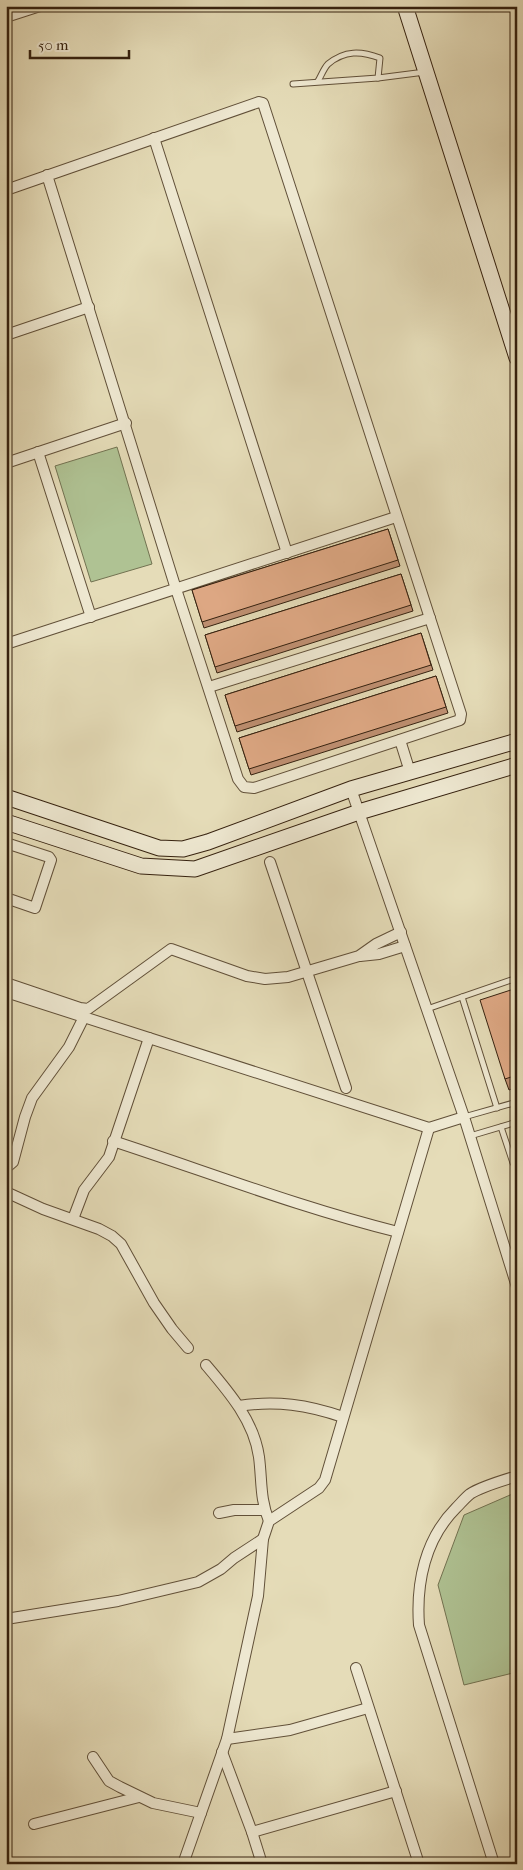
<svg xmlns="http://www.w3.org/2000/svg" width="523" height="1870" viewBox="0 0 523 1870" font-family="'IM FELL French Canon',serif">
	<rect width="100%" height="100%" fill="#e5dcb8"/>
	<filter id="stains"><feTurbulence type="fractalNoise" baseFrequency=".004" numOctaves="4"/><feColorMatrix values="0 0 0 0 .2 0 0 0 0 .09 0 0 0 0 .02 0 0 0 .5 -.17"/></filter>
	<radialGradient id="worn" r=".72"><stop offset=".6" stop-color="#630" stop-opacity="0"/><stop offset="1" stop-color="#630" stop-opacity=".3"/></radialGradient>
	<g fill="#afc293" stroke="#727251">
		<polygon points="117,447 152,564 91,582 55,466"/>
		<polygon points="517,1492 517,1687 513,1673 464,1685 438,1585 464,1515"/>
	</g>
	<g fill="none" stroke-linecap="round" stroke-linejoin="round">
		<defs>
			<g id="service">
				<path d="M318,81C321,76 324,68 328,64C345,50 361,51 380,58L378,78"/>
				<polyline points="293,84 378,78 425,72"/>
				<polyline points="462,997 497,1108"/>
				<polyline points="427,1009 517,978"/>
				<polyline points="464,1117 517,1102"/>
				<polyline points="501,1127 513,1163 517,1167"/>
				<polyline points="470,1136 517,1122"/>
			</g>
			<g id="minor">
				<polyline points="6,17 40,6"/>
				<polyline points="154,138 287,553"/>
				<polyline points="6,190 259,102 263,103 461,714 460,720 254,788 244,787 238,779 176,589 47,175"/>
				<polyline points="6,335 89,307"/>
				<polyline points="38,452 91,617"/>
				<polyline points="6,463 126,423"/>
				<polyline points="6,644 396,517"/>
				<polyline points="209,687 430,618"/>
				<polyline points="400,740 410,772"/>
				<polyline points="351,789 464,1117 517,1287"/>
				<polyline points="6,843 49,857 51,860 35,908 6,898"/>
				<polyline points="270,862 346,1088"/>
				<polyline points="360,956 379,954 405,946"/>
				<polyline points="6,983 80,1008 88,1009 171,949 247,976 265,979 288,977 359,956 376,944 401,932"/>
				<polyline points="6,992 429,1128 464,1117"/>
				<path d="M113,1141C208,1172 301,1208 398,1232"/>
				<polyline points="6,1168 13,1162 25,1117 32,1098 69,1047 84,1017"/>
				<polyline points="6,1192 43,1209 99,1229 112,1236 121,1244 154,1303 172,1329 188,1348"/>
				<polyline points="73,1219 84,1190 109,1157 149,1038"/>
				<path d="M206,1365C229,1392 254,1421 259,1457C262,1480 260,1500 269,1521"/>
				<path d="M239,1406C276,1400 308,1405 343,1417"/>
				<polyline points="219,1513 234,1510 264,1510"/>
				<polyline points="6,1619 118,1601 198,1582 221,1569 234,1558 263,1539"/>
				<polyline points="356,1668 419,1864"/>
				<polyline points="227,1739 290,1730 368,1708"/>
				<polyline points="222,1752 252,1832 262,1864"/>
				<polyline points="93,1757 109,1781 120,1787 153,1803 201,1813"/>
				<polyline points="34,1824 139,1797"/>
				<polyline points="252,1832 396,1791"/>
				<polyline points="183,1864 227,1739 258,1596 263,1539 269,1521 319,1488 325,1480 429,1128"/>
				<path d="M494,1864L419,1625C416,1583 425,1539 456,1508C460,1504 465,1498 470,1494C480,1487 504,1480 517,1476"/>
			</g>
			<g id="secondary">
				<polyline points="405,6 517,358"/>
				<polyline points="6,797 159,848 183,849 208,842 351,789 517,741"/>
				<polyline points="6,822 141,866 195,869 359,812 517,765"/>
			</g>
		</defs>
		<use href="#service" stroke="#615039" stroke-width="7"/>
		<use href="#minor" stroke="#615039" stroke-width="12"/>
		<use href="#secondary" stroke="#35210f" stroke-width="17"/>
		<use href="#service" stroke="#eee8d1" stroke-width="5"/>
		<use href="#minor" stroke="#eee8d1" stroke-width="10"/>
		<use href="#secondary" stroke="#eee8d1" stroke-width="15"/>
	</g>
	<g fill="#bf9072" stroke="#35210f">
		<polygon points="388,529 400,566 204,628 192,590"/>
		<polygon points="401,574 413,611 217,673 205,635"/>
		<polygon points="421,633 433,670 237,732 225,695"/>
		<polygon points="436,676 448,713 251,775 239,738"/>
		<polygon points="517,988 517,1087 509,1090 505,1079"/>
	</g>
	<g fill="#dea884" stroke="#35210f">
		<polygon points="388,529 398,560 202,622 192,590"/>
		<polygon points="401,574 411,605 215,667 205,635"/>
		<polygon points="421,633 431,665 235,726 225,695"/>
		<polygon points="436,676 446,707 249,769 239,738"/>
		<polygon points="517,988 517,1075 505,1079 480,1000"/>
	</g>
	<rect width="523" height="1870" fill="none" stroke="#e5dcb8" stroke-width="25"/>
	<rect x="8" y="8" width="508" height="1855" fill="none" stroke="#35210f" stroke-width="2.5"/>
	<rect x="12" y="12" width="498" height="1845" fill="none" stroke="#35210f"/>
	<path d="M30 50v8h99v-8" fill="none" stroke="#35210f" stroke-width="2.5"/>
	<text x="38" y="50" font-size="15" fill="#35210f" stroke="#eee8d1" stroke-width="4" paint-order="stroke">50 m</text>
	<rect width="100%" height="100%" filter="url(#stains)"/>
	<rect width="100%" height="100%" fill="url(#worn)"/>
</svg>
